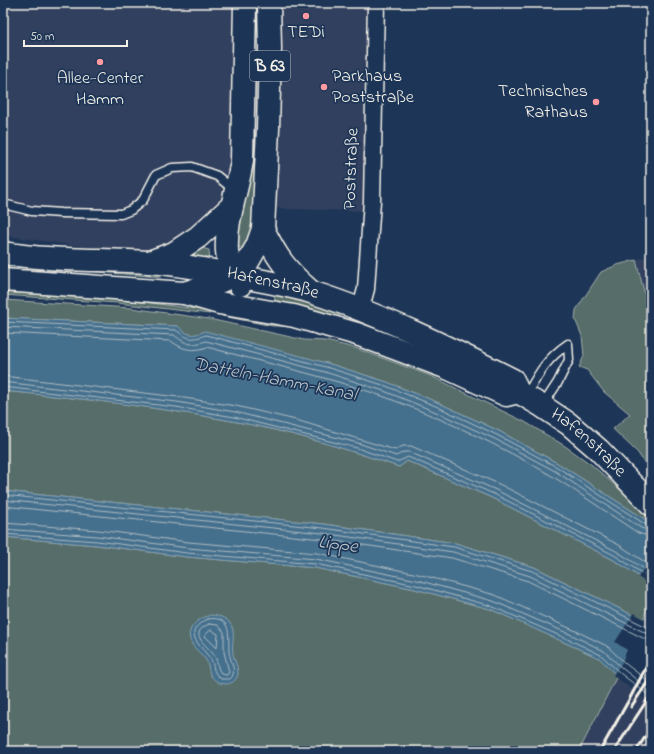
<svg xmlns="http://www.w3.org/2000/svg" width="654" height="754" viewBox="0 0 654 754" font-family="'Indie Flower',sans-serif">
	<rect width="100%" height="100%" fill="#1d3557"/>
	<filter id="ink" filterUnits="userSpaceOnUse"><feTurbulence type="fractalNoise" baseFrequency=".025" numOctaves="2"/><feDisplacementMap in="SourceGraphic" scale="8" xChannelSelector="R" yChannelSelector="G"/><feConvolveMatrix kernelMatrix="1 2 1 2 8 2 1 2 1" color-interpolation-filters="sRGB"/></filter>
	<g filter="url(#ink)">
		<g fill="#31415e">
			<polygon points="3,3 370,3 362,211 290,209 219,203 184,235 156,250 108,251 3,235"/>
			<polygon points="651,255 651,318 636,260"/>
			<polygon points="651,594 651,751 579,751 617,676 646,612"/>
		</g>
		<g fill="#566d6a" stroke="#a5afa9">
			<path d="M253,115C259,155 258,212 246,250L233,245L251,171Z"/>
			<polygon points="198,247 209,250 210,262 186,255"/>
			<polygon points="636,260 651,319 651,473 638,453 613,429 630,414 604,392 587,370 579,367 584,356 582,336 575,319 576,310 601,272 617,265"/>
			<polygon points="3,262 160,273 161,277 36,267 3,267"/>
			<polygon points="3,292 136,301 210,311 210,314 117,303 3,295"/>
			<polygon points="276,293 339,313 339,317 335,318 273,306"/>
			<polygon points="3,300 131,308 209,319 304,340 326,341 355,348 431,376 525,422 565,446 592,465 651,517 651,523 559,464 499,431 439,403 387,382 327,363 185,333 178,326 3,318"/>
			<polygon points="224,309 294,326 273,326 222,316"/>
			<path d="M3,391C79,398 157,407 232,421C288,431 344,448 399,467L407,461L492,498L612,559L651,584C651,597 647,608 643,620L534,567L455,543L324,524L3,491Z"/>
			<polygon points="3,537 97,545 187,557 315,568 415,589 490,609 531,627 599,658 617,676 579,751 3,751"/>
		</g>
		<g fill="#456f8d" stroke="#8ba3b1">
			<path d="M3,318L178,326C188,336 193,336 205,331L327,363L387,382L439,403L499,431L559,464L651,523V584L612,559L492,498L407,461L399,467C344,448 288,431 232,421C157,407 79,398 3,391Z"/>
			<polygon points="3,491 324,524 455,543 534,567 643,620 617,676 599,658 490,609 415,589 315,568 187,557 97,545 3,537"/>
			<path d="M212,615C218,616 225,617 229,622C237,631 231,643 233,654C234,660 238,666 238,672C238,675 237,678 235,680C228,688 214,683 210,674C208,670 209,664 206,660C202,654 195,650 192,644C183,629 199,617 212,615Z"/>
		</g>
		<g fill="#1d3557">
			<polygon points="651,559 651,586 638,577"/>
			<polygon points="634,613 651,623 651,704 613,675 621,664 627,650 615,642"/>
		</g>
		<g fill="none" stroke-linecap="round" stroke-linejoin="round">
			<g stroke="#aebdc4" stroke-width="1">
				<path d="M3,322L176,330C189,340 191,340 206,335L326,367L386,386L438,407L497,435L557,467L643,523L651,526"/>
				<path d="M3,327L174,335C187,345 191,346 206,341L325,372L384,391L436,412L495,439L555,471L641,528L651,531"/>
				<path d="M3,333L171,341C183,350 193,352 207,347C265,363 325,376 382,396C440,417 499,445 552,476C581,494 609,514 638,533L651,537"/>
				<polyline points="3,376 178,397 236,406 296,420 395,450 403,446 411,446 499,484 619,545 651,566"/>
				<polyline points="3,382 177,402 235,412 358,443 396,456 404,452 409,452 496,490 616,551 651,573"/>
				<polyline points="3,387 176,407 234,417 357,448 397,462 408,457 494,494 614,555 651,579"/>
				<polyline points="3,495 323,528 454,547 532,571 651,629"/>
				<polyline points="3,500 322,533 453,552 530,576 646,633 651,634"/>
				<polyline points="3,506 322,539 452,558 528,581 643,638 651,640"/>
				<polyline points="3,523 98,530 188,542 317,553 418,574 495,595 576,631 607,646 627,665 651,683"/>
				<polyline points="3,529 97,536 188,548 316,559 417,580 493,601 574,636 604,651 623,669 651,691"/>
				<polyline points="3,534 97,541 187,553 315,564 416,585 491,606 572,641 601,655 620,673 651,697"/>
				<path d="M208,619C233,615 228,637 229,652C230,661 238,672 230,679H221C210,670 216,666 210,658C199,644 181,631 208,619Z"/>
				<path d="M209,624L218,625L224,632V652L229,672L227,675C217,675 219,666 216,659C212,647 184,635 209,624Z"/>
				<polygon points="211,630 218,634 217,648 205,636"/>
			</g>
			<defs>
				<g id="lane">
					<polyline points="3,204 32,211 61,213 121,214 131,210 143,200 156,175 172,168 192,167 217,176 234,190"/>
					<path d="M526,396C539,373 546,359 568,344L569,360L558,382L543,405"/>
				</g>
				<polyline id="street" points="360,311 366,289 372,201 376,3"/>
				<g id="secondary">
					<path d="M263,229C277,258 286,270 310,291"/>
					<path id="s1" d="M3,253C51,261 100,259 148,262C181,264 216,271 249,278C270,283 293,286 314,293C380,314 451,349 513,380L518,392L542,406L569,424L599,450L651,504"/>
					<polyline points="149,262 174,253 198,237 232,206"/>
					<path d="M240,285C235,275 228,263 227,251C225,221 238,190 242,160L245,3"/>
					<polyline points="184,293 219,303 294,316 357,334 445,367 506,395 518,392"/>
				</g>
				<polyline id="primary" points="3,280 184,293 217,283 235,275 246,265 257,246 263,229 268,129 270,48 269,3"/>
			</defs>
			<use href="#lane" stroke="#f4f1e8" stroke-width="11"/>
			<use href="#street" stroke="#f4f1e8" stroke-width="19"/>
			<use href="#secondary" stroke="#f4f1e8" stroke-width="25"/>
			<use href="#primary" stroke="#f4f1e8" stroke-width="25"/>
			<use href="#lane" stroke="#1d3557" stroke-width="8"/>
			<use href="#street" stroke="#1d3557" stroke-width="16"/>
			<use href="#secondary" stroke="#1d3557" stroke-width="22"/>
			<use href="#primary" stroke="#1d3557" stroke-width="22"/>
			<g stroke="#f4f1e8" stroke-width="3">
				<polyline points="631,707 651,677"/>
				<polyline points="600,751 630,698 651,658"/>
				<polyline points="614,751 651,694"/>
				<polyline points="636,751 651,728"/>
				<polyline points="647,751 651,745"/>
			</g>
		</g>
	</g>
	<g fill="#ff9aa2" stroke="#1d3557" stroke-width="1.5">
		<circle cx="306" cy="16" r="4"/>
		<circle cx="100" cy="62" r="4"/>
		<circle cx="324" cy="87" r="4"/>
		<circle cx="596" cy="102" r="4"/>
	</g>
	<g text-anchor="middle" dominant-baseline="central" stroke-width="3.5" stroke-linejoin="round" paint-order="stroke">
		<rect fill="#1d3557" stroke="#b4b9bc" stroke-width="1" x="250" y="51" width="40" height="30" rx="3"/>
		<g font-size="17" font-weight="bold" fill="#f4f1e8">
			<text x="270" y="66">B 63</text>
		</g>
		<g font-size="18" fill="#f4f1e8" stroke="#1d3557">
			<text x="306" y="33">TEDi</text>
			<text x="332" y="77" text-anchor="start">Parkhaus<tspan x="332" dy="21">Poststraße</tspan></text>
			<text x="100" y="79">Allee-Center<tspan x="100" dy="21">Hamm</tspan></text>
			<text x="588" y="92" text-anchor="end">Technisches<tspan x="588" dy="21">Rathaus</tspan></text>
		</g>
		<g font-size="18" fill="#f4f1e8" stroke="#1d3557">
			<text transform="translate(352 169) rotate(-88)">Poststraße</text>
			<text stroke="none"><textPath href="#s1" startOffset="272">Hafenstraße</textPath></text>
			<text stroke="none"><textPath href="#s1" startOffset="632">Hafenstraße</textPath></text>
		</g>
		<g font-size="19" font-style="italic" fill="#b7c4c8" stroke="#1d3557">
			<text transform="translate(275 380) rotate(11)">Datteln-Hamm-Kanal</text>
			<text transform="translate(338 545) rotate(8)">Lippe</text>
		</g>
	</g>
	<rect width="654" height="754" fill="none" stroke="#1d3557" stroke-width="16"/>
	<rect x="8" y="8" width="638" height="738" fill="none" stroke="#f4f1e8" stroke-width="1.5" filter="url(#ink)"/>
	<path d="M24 40v6h103v-6" fill="none" stroke="#f4f1e8" stroke-width="2"/>
	<text x="30" y="40" font-size="12" fill="#f4f1e8" stroke="#1d3557" stroke-width="3" paint-order="stroke">50 m</text>
</svg>
